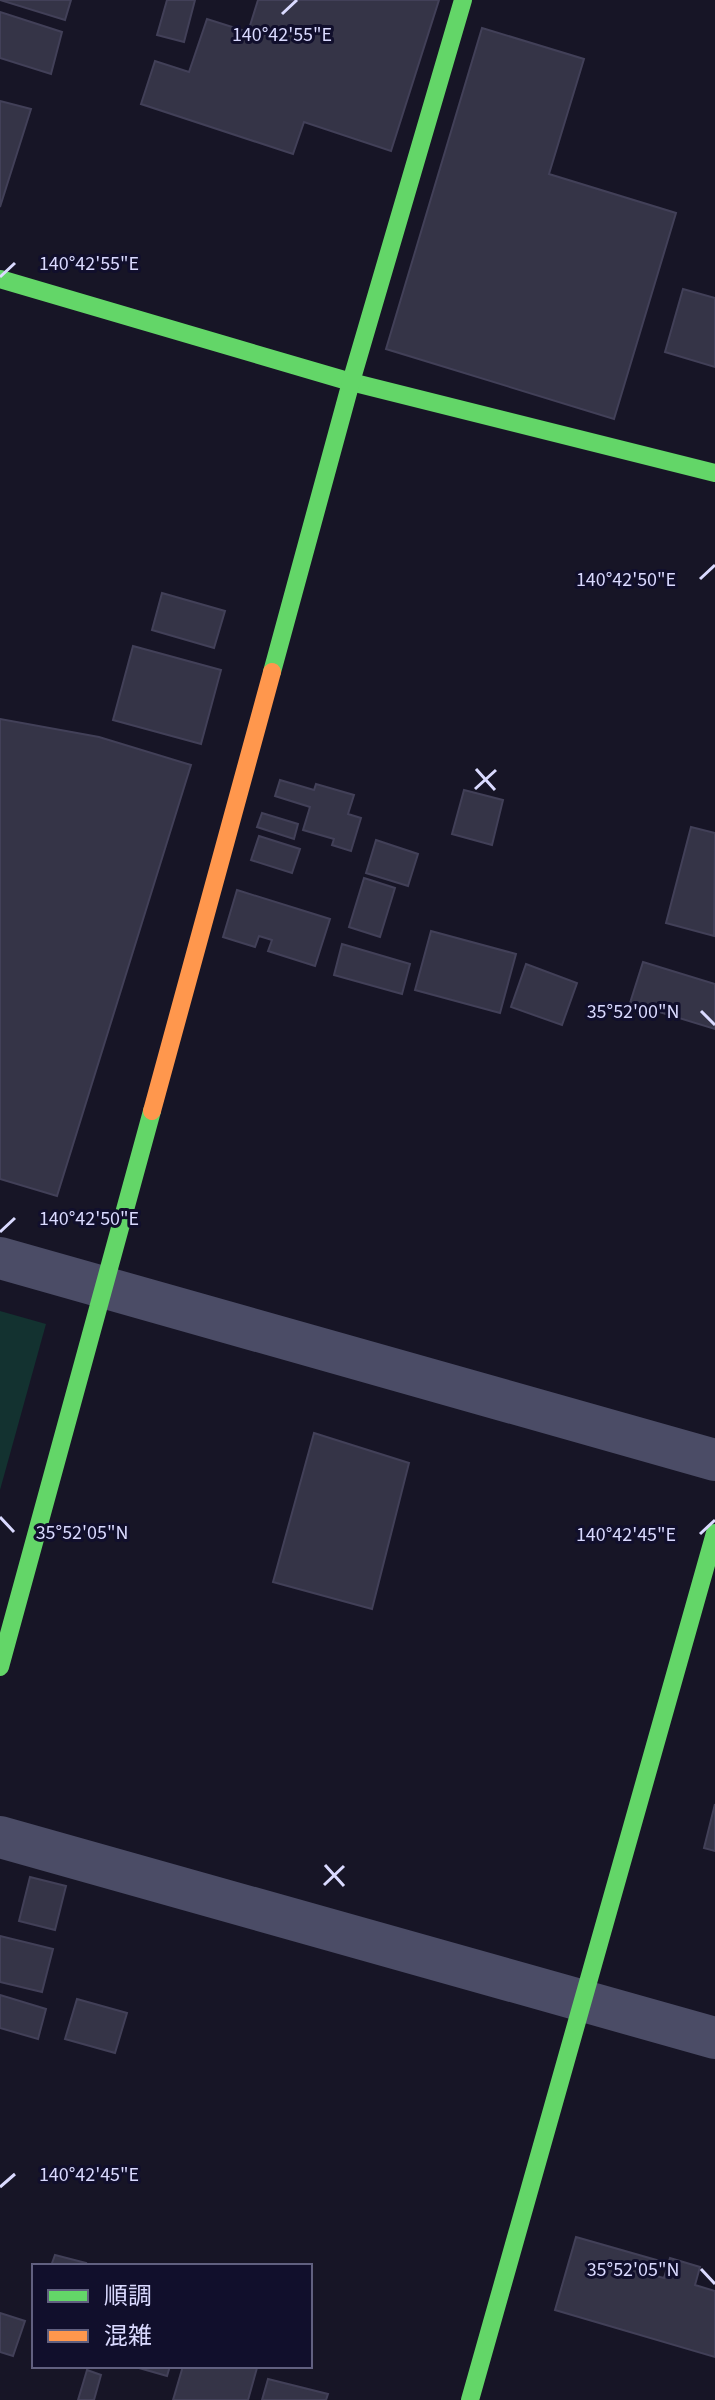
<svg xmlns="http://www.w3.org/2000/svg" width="715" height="2400" viewBox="0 0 715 2400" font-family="'Source Sans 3','Noto Sans JP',sans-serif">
	<rect width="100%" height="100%" fill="#171526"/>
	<polygon fill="#133230" points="0,1311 46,1324 0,1490"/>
	<g fill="#353447" stroke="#424058" stroke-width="2">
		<polygon points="0,0 71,0 65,20"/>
		<polygon points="167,0 195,0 184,42 157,35"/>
		<polygon points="258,0 439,0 391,151 304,122 293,154 141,104 155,61 189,72 207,19 248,32"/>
		<polygon points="0,12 62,32 51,74 0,58"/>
		<polygon points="482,28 584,59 549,174 676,213 614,419 386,349"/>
		<polygon points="0,101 31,109 0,207"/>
		<polygon points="683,289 715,298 715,367 665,352"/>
		<polygon points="162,593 225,611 214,648 152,630"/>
		<polygon points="133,646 221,670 201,744 113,720"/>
		<polygon points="0,719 99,737 191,765 57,1196 0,1179"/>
		<polygon points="280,780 314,790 316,784 354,795 348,814 361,818 351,851 332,845 334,839 303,830 310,807 275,796"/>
		<polygon points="464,790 503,800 492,845 452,834"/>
		<polygon points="262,813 298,824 294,839 257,827"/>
		<polygon points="691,827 715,833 714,936 666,923"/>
		<polygon points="259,836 300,849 292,873 251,860"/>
		<polygon points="376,840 418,854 408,886 366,873"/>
		<polygon points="364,878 395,888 380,937 349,927"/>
		<polygon points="237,890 330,919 315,966 268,951 272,940 259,936 255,947 223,937"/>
		<polygon points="431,931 516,954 500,1013 415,990"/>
		<polygon points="342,944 410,964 402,994 334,975"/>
		<polygon points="643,962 715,984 715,1029 630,1003"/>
		<polygon points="526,964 577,983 562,1025 511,1007"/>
		<polygon points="314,1433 409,1463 372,1609 273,1582"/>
		<polygon points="715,1804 715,1851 704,1848"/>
		<polygon points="30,1877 66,1886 55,1930 19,1921"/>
		<polygon points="0,1936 53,1949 42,1992 0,1982"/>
		<polygon points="0,1995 46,2009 38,2039 0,2028"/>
		<polygon points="77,1999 127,2013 115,2053 65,2039"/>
		<polygon points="576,2237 660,2261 656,2276 664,2278 670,2258 700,2267 695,2285 715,2291 715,2357 555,2310"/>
		<polygon points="55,2255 86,2263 85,2266 51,2266"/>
		<polygon points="0,2313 25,2321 13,2356 0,2352"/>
		<polygon points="132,2366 170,2366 167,2376"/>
		<polygon points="183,2366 251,2366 257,2368 248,2400 173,2400"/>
		<polygon points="87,2370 101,2375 94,2400 78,2400"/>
		<polygon points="268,2379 328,2394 326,2400 262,2400"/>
	</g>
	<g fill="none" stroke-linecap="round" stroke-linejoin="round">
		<g stroke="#4b4c66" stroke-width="42">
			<polyline points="0,1258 715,1460"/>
			<polyline points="0,1837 715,2038"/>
		</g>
		<g stroke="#63d668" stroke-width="18">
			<polyline points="0,279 351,382 715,473"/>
			<polyline points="272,672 351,382 463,0"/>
			<polyline points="0,1667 152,1111"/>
			<polyline points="470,2400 715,1533"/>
		</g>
		<polyline stroke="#ff974d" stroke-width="18" points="152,1111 272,672"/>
	</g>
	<path fill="none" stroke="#dadaff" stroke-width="3" d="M282,14L297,0M0,277L15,263M700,579L715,565M476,769L495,790M475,789L496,770M701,1011L715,1025M0,1232L15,1218M0,1517L14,1532M700,1534L715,1520M325,1865L344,1886M324,1885L344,1866M0,2187L15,2174M701,2269L715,2284"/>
	<g font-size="20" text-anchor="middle" fill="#dadaff" stroke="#110f2c" stroke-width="6" stroke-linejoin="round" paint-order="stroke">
		<text x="282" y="41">140°42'55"E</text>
		<text x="89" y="270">140°42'55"E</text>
		<text x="626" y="586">140°42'50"E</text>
		<text x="633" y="1018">35°52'00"N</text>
		<text x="89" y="1225">140°42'50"E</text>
		<text x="82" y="1539">35°52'05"N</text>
		<text x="626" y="1541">140°42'45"E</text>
		<text x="89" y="2181">140°42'45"E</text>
		<text x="633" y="2276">35°52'05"N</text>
	</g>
	<rect x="32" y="2264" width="280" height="104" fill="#110f2c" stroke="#616080" stroke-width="2"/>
	<rect x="48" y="2290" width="40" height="12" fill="#63d668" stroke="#616080" stroke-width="2"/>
	<text x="104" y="2304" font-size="24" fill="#dadaff">順調</text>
	<rect x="48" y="2330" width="40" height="12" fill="#ff974d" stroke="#616080" stroke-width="2"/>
	<text x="104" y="2344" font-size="24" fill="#dadaff">混雑</text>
</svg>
